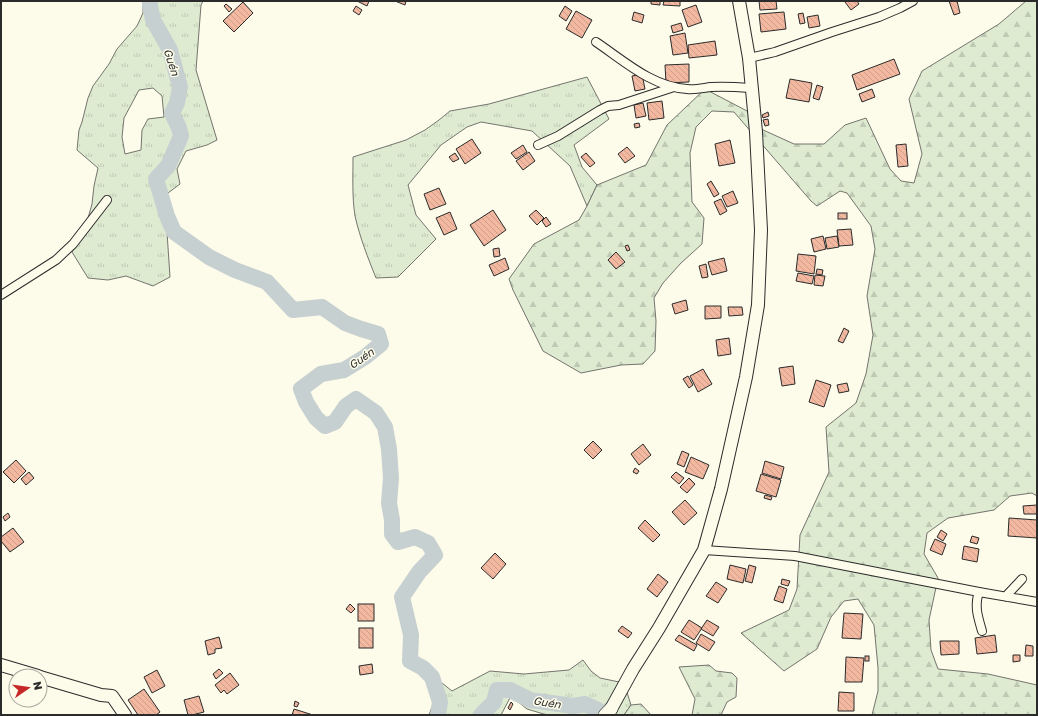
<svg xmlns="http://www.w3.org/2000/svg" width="1038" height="716" viewBox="0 0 1038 716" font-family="'Golos Text',sans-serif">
	<defs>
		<pattern id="grass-tufts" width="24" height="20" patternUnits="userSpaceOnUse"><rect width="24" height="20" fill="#deebd1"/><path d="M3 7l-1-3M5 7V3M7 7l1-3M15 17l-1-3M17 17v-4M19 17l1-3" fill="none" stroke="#bfcab4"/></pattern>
		<pattern id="forest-firs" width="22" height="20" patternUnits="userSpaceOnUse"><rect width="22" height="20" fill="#deebd1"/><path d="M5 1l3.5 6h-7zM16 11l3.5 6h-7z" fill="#bfcab4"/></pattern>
		<pattern id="building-back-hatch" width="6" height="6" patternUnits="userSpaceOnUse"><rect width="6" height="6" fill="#f2b8a0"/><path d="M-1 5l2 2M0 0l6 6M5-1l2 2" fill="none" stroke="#d09e8a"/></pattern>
	</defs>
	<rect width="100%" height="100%" fill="#fdfbea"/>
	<g fill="url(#grass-tufts)" stroke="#74746e" fill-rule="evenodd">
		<path d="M143,1H203L201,5L196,70L217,140L207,145L186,151L177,169L180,184L156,202L167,232L170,277L153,286L126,276L108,280L88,278L72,252L86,225L92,204L94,186L98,168L77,150L79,130L82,122L88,98L93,86L109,64L117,49L137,26L143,13ZM153,88L162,96L164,117L148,119L142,130L141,150L125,154L122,137L124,118L139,90Z"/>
		<path d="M587,77L609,119L574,145L582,167L597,185L587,206L570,166L532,131L481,122L467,127L441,145L408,185L416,215L436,239L398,277L376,278C368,258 360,238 355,216C352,197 353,176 353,157L406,140L425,130L439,120L450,111L489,104Z"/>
		<polygon points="583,660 591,671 600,678 624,683 631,705 624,715 547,715 527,709 511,696 501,715 429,715 433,704 437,679 452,691 490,671 524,674 569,670"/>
	</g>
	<g fill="url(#forest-firs)" stroke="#74746e">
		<polygon points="1026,1 1037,1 1037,496 1032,493 1010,496 994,510 948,518 927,533 924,554 938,578 929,620 931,650 938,669 988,674 1037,685 1037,715 872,715 878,691 878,668 874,625 858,599 844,601 831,617 817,649 784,671 741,633 789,610 797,589 800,535 829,472 826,427 856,403 866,374 873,335 867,296 875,249 871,226 847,193 840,191 817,206 811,201 734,112 712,111 696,127 690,153 692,202 704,218 702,244 681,263 663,283 654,298 656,321 655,351 643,364 621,365 581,373 543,351 513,290 509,279 534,244 579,220 587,206 597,185 646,165 667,125 705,89 747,111 761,129 794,144 824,144 845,125 866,118 890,169 901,181 914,183 922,154 909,99 922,71 999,24"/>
		<polygon points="709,665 716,671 732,673 737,678 736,697 727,702 721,715 692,715 695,699 679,667"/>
		<polygon points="641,704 651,715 624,715 631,705"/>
	</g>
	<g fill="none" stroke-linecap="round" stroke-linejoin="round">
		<g stroke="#c7d0d0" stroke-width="16">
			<polyline points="150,1 150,5 153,20 170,50 180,87 177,103 172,113 179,128 181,136 168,166 156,179 167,216 174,232 209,257 235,270 267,282 293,310 322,307 345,323 361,329 378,334 381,344 365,357 344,370 321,374 301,389 306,402 316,418 325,426 335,422 346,406 356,399 376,413 385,427 389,449 391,478 389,503 392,520 392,534 398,542 415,537 428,543 435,555 419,572 402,597 411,635 410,661 423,668 432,677 440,702 438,715"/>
			<polyline points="481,715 494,702 497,690 510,690 530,700 573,706 585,704 598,710 603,715"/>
		</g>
	</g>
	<g fill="url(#building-back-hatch)" stroke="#2b2b2b">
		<polygon points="357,1 369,1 367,6"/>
		<polygon points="395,1 406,1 405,5"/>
		<polygon points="651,1 660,1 660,5 651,4"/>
		<polygon points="664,1 680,1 680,6 663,5"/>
		<polygon points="759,1 776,1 777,9 760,10"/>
		<polygon points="846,1 857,1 859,4 851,10 845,2"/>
		<polygon points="949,1 957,1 960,13 954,15"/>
		<polygon points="243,2 253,13 234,32 223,21"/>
		<polygon points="226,4 232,9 229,12 224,6"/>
		<polygon points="696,5 702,22 688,27 682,10"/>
		<polygon points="356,6 362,10 359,15 353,11"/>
		<polygon points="565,6 572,11 566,21 559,16"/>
		<polygon points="576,11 592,20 582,38 566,29"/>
		<polygon points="634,12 644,15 642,23 632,20"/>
		<polygon points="784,12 786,29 761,32 759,14"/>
		<polygon points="803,13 805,23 800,24 798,14"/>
		<polygon points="818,15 820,26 809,28 807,17"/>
		<polygon points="681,23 683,30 673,33 671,26"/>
		<polygon points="685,33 688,53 673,55 670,36"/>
		<polygon points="715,41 717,55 689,58 688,45"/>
		<polygon points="894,59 900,74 857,90 852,75"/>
		<polygon points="689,64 689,82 666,83 665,65"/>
		<polygon points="642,74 645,89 635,91 632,76"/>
		<polygon points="790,79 812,83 809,102 786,98"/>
		<polygon points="817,85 823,87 819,100 813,98"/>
		<polygon points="872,89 875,97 862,102 859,94"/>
		<polygon points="662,101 664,118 649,120 647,103"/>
		<polygon points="643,103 646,116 636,118 634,105"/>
		<polygon points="768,112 769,116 763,118 762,115"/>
		<polygon points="768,119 769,125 765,126 763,120"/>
		<polygon points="639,123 640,127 635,128 634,124"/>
		<polygon points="472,139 481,153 465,164 456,149"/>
		<polygon points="730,140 735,163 719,166 715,144"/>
		<polygon points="906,144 908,166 898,167 896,145"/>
		<polygon points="523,145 527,152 516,159 511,153"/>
		<polygon points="627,147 635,156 625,163 618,154"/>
		<polygon points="529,152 535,161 523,170 516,161"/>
		<polygon points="455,153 459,159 453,162 449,157"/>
		<polygon points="586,153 595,163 590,167 581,157"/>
		<polygon points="711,181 719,194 714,197 707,184"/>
		<polygon points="439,188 446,204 430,210 424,194"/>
		<polygon points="733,191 738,203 727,207 722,196"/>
		<polygon points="721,199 727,211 720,215 714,202"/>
		<polygon points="493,210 506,230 484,246 470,225"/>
		<polygon points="536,210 544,218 537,225 529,216"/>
		<polygon points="450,212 457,229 444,235 436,218"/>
		<rect x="838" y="213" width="9" height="6"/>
		<polygon points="546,217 551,224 546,227 542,221"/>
		<polygon points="851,229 853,245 839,246 837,230"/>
		<polygon points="823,236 826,249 814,252 811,239"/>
		<polygon points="837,236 839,247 827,249 825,238"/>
		<polygon points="628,245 630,250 627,251 625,246"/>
		<polygon points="499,248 500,256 494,257 493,249"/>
		<polygon points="616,252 625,262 616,269 608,260"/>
		<polygon points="798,254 816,256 814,274 796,271"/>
		<polygon points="505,258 509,269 494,276 489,265"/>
		<polygon points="724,258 727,271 712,275 708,262"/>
		<polygon points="706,264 708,277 702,278 699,266"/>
		<polygon points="817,269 823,270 822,275 816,274"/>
		<polygon points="798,273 814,276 812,284 796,281"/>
		<polygon points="815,275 825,276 823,286 814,285"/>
		<polygon points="686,300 688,310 675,314 672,304"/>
		<polygon points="705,306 721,306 721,318 705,319"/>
		<polygon points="728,307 742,307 743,315 729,316"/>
		<polygon points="844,328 849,331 843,343 838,341"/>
		<polygon points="729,338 731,354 718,356 716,340"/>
		<polygon points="793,366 795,384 782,386 779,368"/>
		<polygon points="703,369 712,384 698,392 690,376"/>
		<polygon points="688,376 693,385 689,388 683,379"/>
		<polygon points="816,380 831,385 824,407 809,402"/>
		<polygon points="847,383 849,391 839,393 837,385"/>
		<polygon points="593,441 602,450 593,459 584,450"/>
		<polygon points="643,444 651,455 639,465 631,454"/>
		<polygon points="682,451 689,454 684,467 677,464"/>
		<polygon points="691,457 709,465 703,479 685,472"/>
		<polygon points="16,460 26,471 14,483 3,472"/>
		<polygon points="765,461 784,467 781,479 762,473"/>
		<polygon points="635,468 639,471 637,474 633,472"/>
		<polygon points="29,472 34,478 26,485 21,479"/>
		<polygon points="676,472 684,478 679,484 671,477"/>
		<polygon points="761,474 781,480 776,497 756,491"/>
		<polygon points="689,478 695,484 687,493 680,487"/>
		<polygon points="765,495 772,497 771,500 764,498"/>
		<polygon points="685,500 697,513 684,525 672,512"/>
		<polygon points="1037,505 1037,514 1024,514 1023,506"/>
		<polygon points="8,513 10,517 5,521 3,517"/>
		<polygon points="1009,518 1037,520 1037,538 1008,536"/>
		<polygon points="645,520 660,535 653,542 638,528"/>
		<polygon points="13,528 24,542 10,552 1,541 1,537"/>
		<polygon points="941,530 947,534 943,541 937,537"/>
		<polygon points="972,536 979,538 977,544 970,542"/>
		<polygon points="935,539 946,544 942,555 930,550"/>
		<polygon points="964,546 979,549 977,562 962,559"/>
		<polygon points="495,553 506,564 493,579 481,568"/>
		<polygon points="730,565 746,569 743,583 727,579"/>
		<polygon points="749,565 756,567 752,583 745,581"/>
		<polygon points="658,574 668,582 657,597 647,589"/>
		<polygon points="782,579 790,581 788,586 781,584"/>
		<polygon points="716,582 727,589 718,603 706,596"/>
		<polygon points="779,586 787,589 783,603 774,600"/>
		<polygon points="350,604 355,609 351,613 346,609"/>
		<rect x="358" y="604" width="16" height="17"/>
		<polygon points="844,613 863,614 861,639 842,638"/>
		<polygon points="689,620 702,628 694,640 681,632"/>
		<polygon points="707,620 719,627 713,636 701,629"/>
		<polygon points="622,626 632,633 628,638 618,631"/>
		<rect x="359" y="628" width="14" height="20"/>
		<polygon points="701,634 715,642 709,651 696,643"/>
		<polygon points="679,635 697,645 694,651 675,640"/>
		<polygon points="995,635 997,652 977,654 975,638"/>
		<polygon points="219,637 222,648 215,649 215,653 208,655 205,641"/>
		<polygon points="940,641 959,641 959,654 941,655"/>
		<polygon points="1026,645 1033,646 1033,656 1025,656"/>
		<polygon points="1013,655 1020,655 1020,661 1013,662"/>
		<rect x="865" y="656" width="4" height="5"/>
		<polygon points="846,657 864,658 862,682 845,682"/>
		<polygon points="372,664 373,673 360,675 359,666"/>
		<polygon points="219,669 223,673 216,679 213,674"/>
		<polygon points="157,670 165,686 152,693 144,677"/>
		<polygon points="230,673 239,685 227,694 224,690 221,693 215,685"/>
		<polygon points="144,689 160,712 156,715 138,715 128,700"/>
		<polygon points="839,692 854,693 854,711 838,711"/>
		<polygon points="199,696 204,712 192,715 188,715 184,700"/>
		<polygon points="295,701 299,703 297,707 294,706"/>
		<polygon points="511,702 513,704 510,710 508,708"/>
		<polygon points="294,709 313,715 292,715"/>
	</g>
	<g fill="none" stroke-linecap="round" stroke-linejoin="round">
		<defs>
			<g id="street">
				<path d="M596,42C623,60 652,87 687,89C695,90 703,88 711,87C725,86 738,87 751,88"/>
				<polyline points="749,58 775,52 832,32 879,17 900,8 913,1"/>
				<polyline points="538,145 558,136 600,110 608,106 619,105 674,87"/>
				<polyline points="1,295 56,260 73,244 107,200"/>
				<polyline points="704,550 795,556 979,592 1037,602"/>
				<path d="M979,592C974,606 978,617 982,631"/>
				<polyline points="1008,597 1007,595 1022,579"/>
			</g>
			<g id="secondary">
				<polyline points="1,665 38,676"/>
				<polyline points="40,677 101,695 112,696 125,715"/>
				<polyline points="611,709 633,669 659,628 704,550 721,489 746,377 758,305 761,230 756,132 749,58 739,1"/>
			</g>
			<polyline id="primary" points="605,715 611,709"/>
		</defs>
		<use href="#street" stroke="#2b2b2b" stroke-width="10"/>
		<use href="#secondary" stroke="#2b2b2b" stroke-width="14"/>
		<use href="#primary" stroke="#2b2b2b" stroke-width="14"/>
		<use href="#street" stroke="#fdfbea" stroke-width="8"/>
		<use href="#secondary" stroke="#fdfbea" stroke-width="12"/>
		<use href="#primary" stroke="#fdfbea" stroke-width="13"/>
	</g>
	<g text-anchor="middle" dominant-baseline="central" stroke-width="3" stroke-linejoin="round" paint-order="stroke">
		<g font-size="11" font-style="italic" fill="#2b2b2b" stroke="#fdfbea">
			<text transform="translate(172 62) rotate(72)">Guén</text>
			<text transform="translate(361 358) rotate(-35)">Guén</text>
			<text transform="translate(547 702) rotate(9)">Guén</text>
		</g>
	</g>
	<rect width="1038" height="716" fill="none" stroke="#2b2b2b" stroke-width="4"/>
	<g transform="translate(28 688) rotate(77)"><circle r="19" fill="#fdfbea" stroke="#a9a89e"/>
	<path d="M0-3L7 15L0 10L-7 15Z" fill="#c62828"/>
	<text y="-6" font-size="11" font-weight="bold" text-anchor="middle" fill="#2b2b2b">N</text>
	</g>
</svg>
